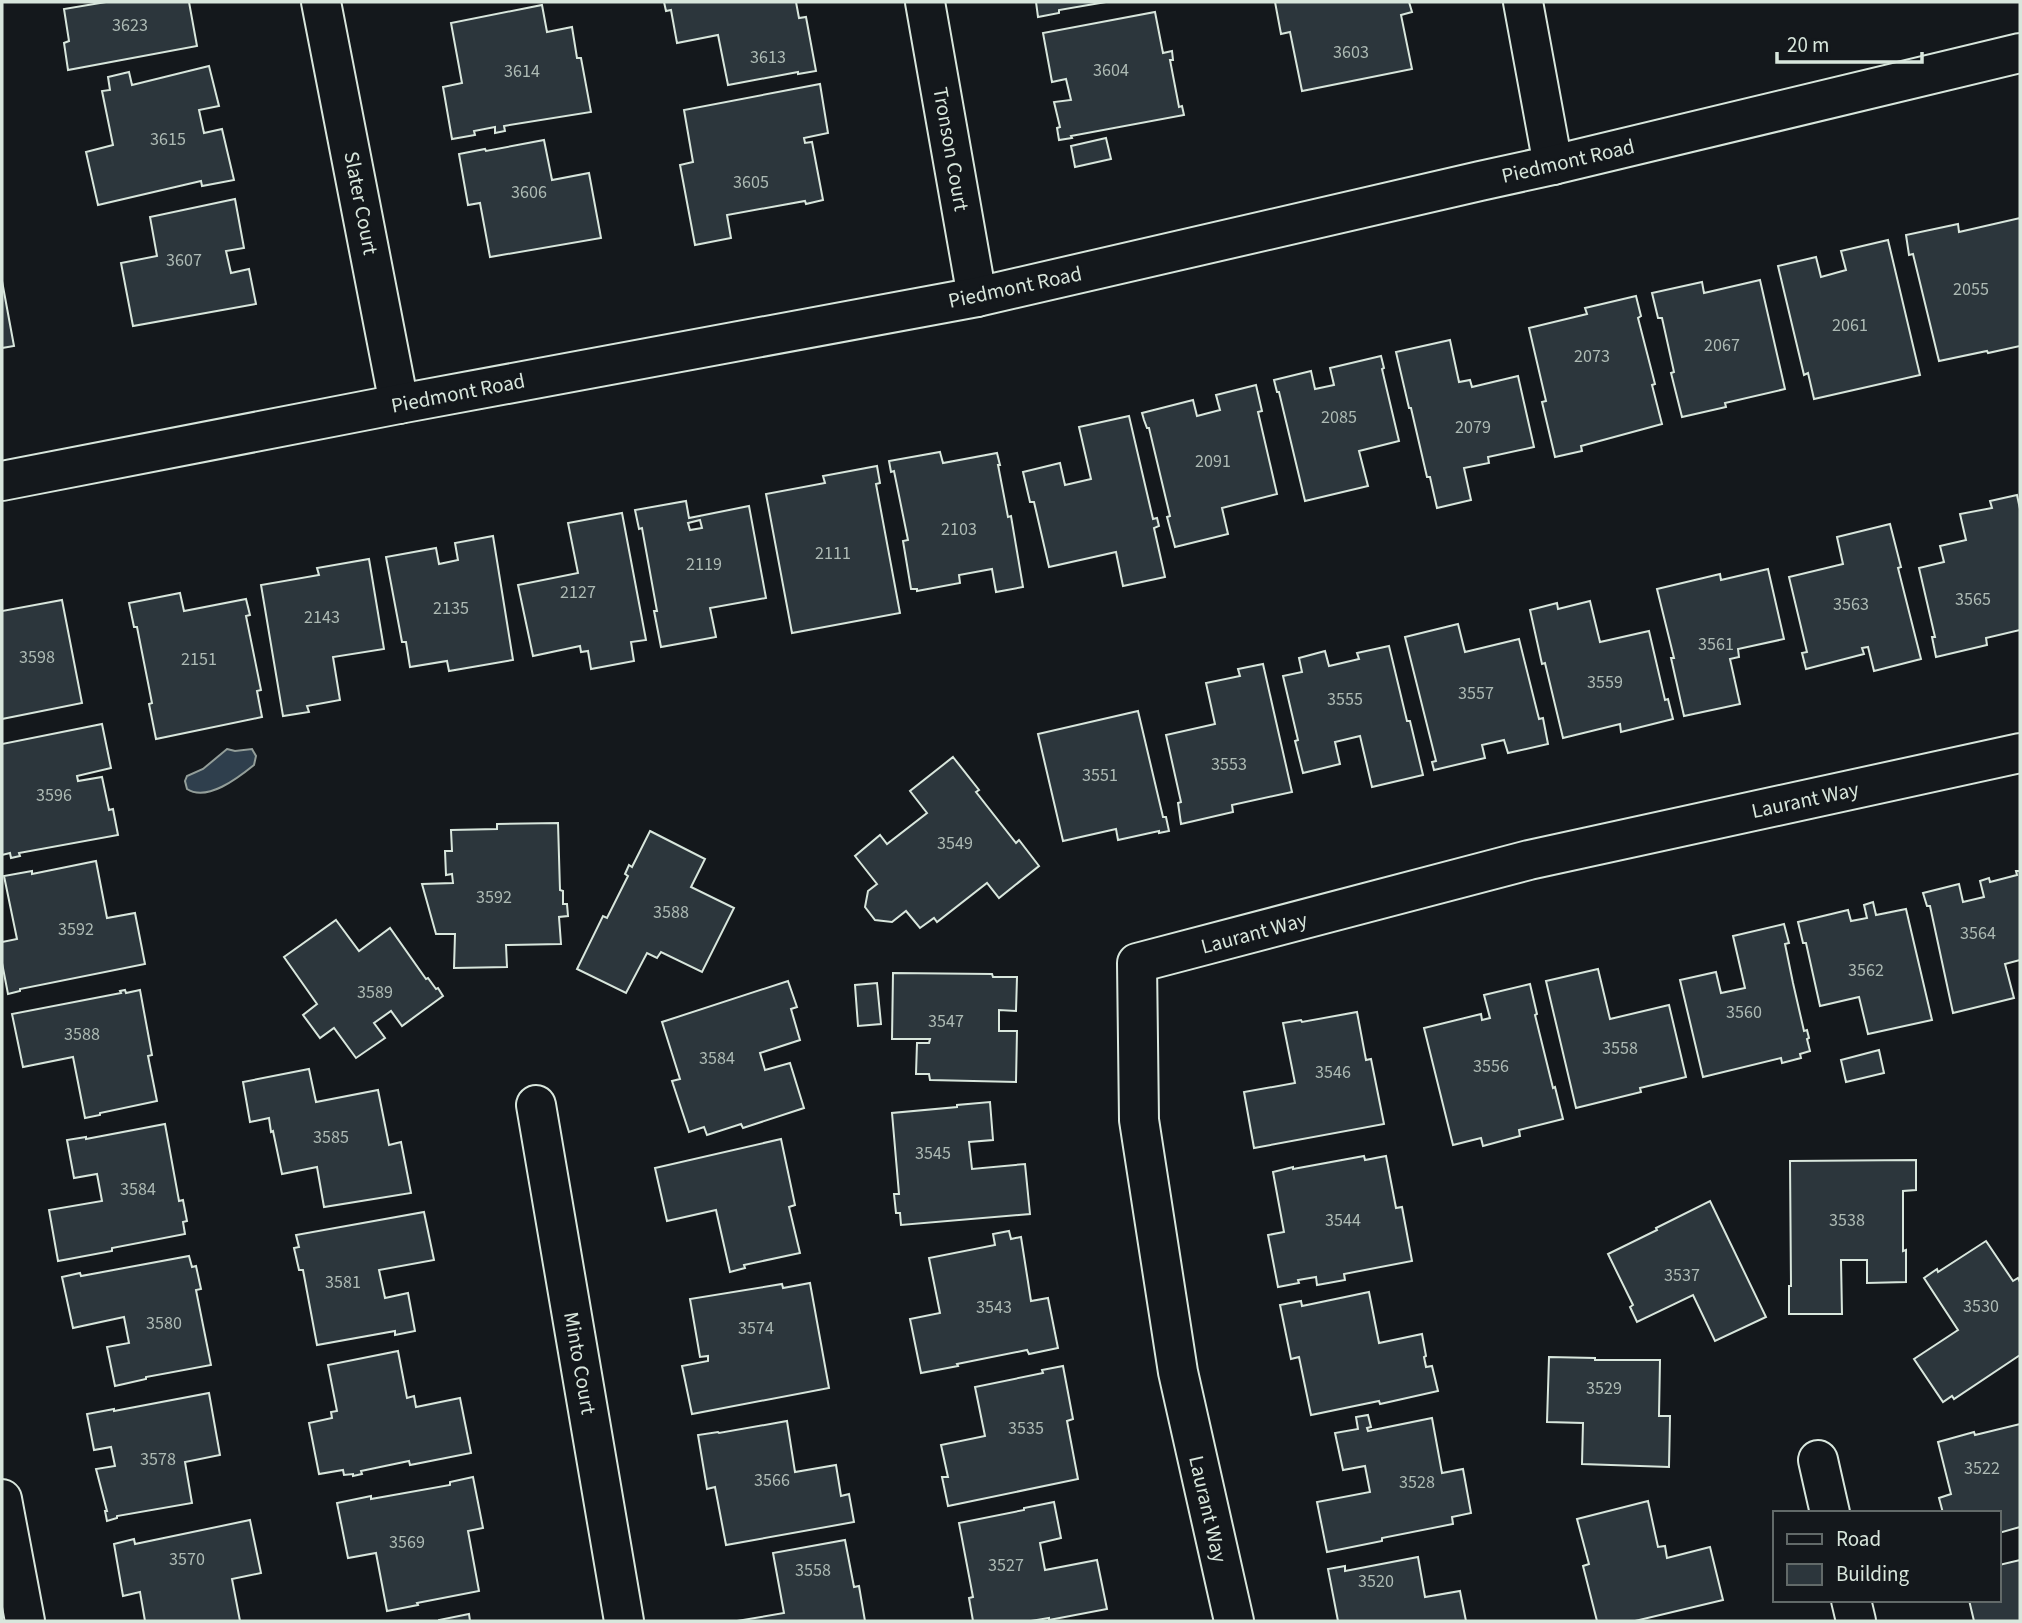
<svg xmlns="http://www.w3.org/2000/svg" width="2022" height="1623" viewBox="0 0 2022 1623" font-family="'Source Sans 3',sans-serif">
	<rect width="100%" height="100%" fill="#14181c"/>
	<path fill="#2f3f4d" stroke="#939e99" stroke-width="2" d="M227,749L235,751L252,749L256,756L254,765C238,778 207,802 187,789L185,781L187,776L203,769Z"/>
	<g fill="#2c363c" stroke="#d8e6dc" stroke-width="2" fill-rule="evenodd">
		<polygon points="106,2 189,2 197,46 68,70 64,43 69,41 64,9"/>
		<polygon points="664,2 796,2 799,18 806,17 816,71 798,74 798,72 728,85 718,35 677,43 671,10 666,11"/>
		<polygon points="1036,2 1106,2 1059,10 1059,13 1038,17"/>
		<polygon points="1275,2 1409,2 1412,12 1401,15 1412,69 1302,91 1290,32 1281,34"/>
		<polygon points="542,5 547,32 572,27 577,58 581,58 591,112 504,126 505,131 495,133 495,127 474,131 475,135 452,139 443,87 462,83 451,23"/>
		<polygon points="1155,12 1163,53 1172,51 1173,60 1170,60 1179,107 1182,106 1184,115 1071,136 1072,138 1059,140 1057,128 1060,127 1054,102 1071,100 1066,79 1052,82 1043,33"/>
		<polygon points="209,66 219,106 199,110 204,133 222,129 234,180 202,186 201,181 98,205 86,152 113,145 102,91 110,90 108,77 129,72 132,85"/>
		<polygon points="820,84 828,133 804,138 805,143 812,142 823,200 806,204 805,201 727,215 731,238 695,245 680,165 693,162 684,110"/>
		<polygon points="1106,138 1111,159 1075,167 1071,146"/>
		<polygon points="544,140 552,180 589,173 601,238 490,257 480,203 468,205 459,154 485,149 486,151"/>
		<polygon points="235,199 244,248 226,251 231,273 249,269 256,304 133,326 121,263 157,256 150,217"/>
		<polygon points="2020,218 2020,346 1988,353 1987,351 1939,361 1913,254 1909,255 1906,235 1958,224 1959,232"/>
		<polygon points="1888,240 1920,375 1814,399 1808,373 1804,375 1778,266 1816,257 1821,277 1846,270 1841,251"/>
		<polygon points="1760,280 1785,389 1725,403 1726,407 1682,417 1671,373 1674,372 1662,318 1658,318 1652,293 1702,282 1704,293"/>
		<polygon points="2,281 14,346 2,348"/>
		<polygon points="1636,296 1641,316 1638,318 1655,384 1652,385 1662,424 1581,446 1582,451 1555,457 1542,402 1546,401 1529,328 1587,314 1585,308"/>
		<polygon points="1450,340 1459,382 1470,380 1472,387 1518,376 1534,447 1488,457 1489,463 1464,468 1471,500 1437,508 1430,477 1427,477 1411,408 1409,408 1396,352"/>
		<polygon points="1381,356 1384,368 1382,369 1399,441 1359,451 1368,486 1305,501 1279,392 1277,392 1274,380 1311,371 1315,389 1334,385 1330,368"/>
		<polygon points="1256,385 1262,411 1258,412 1277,494 1222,508 1228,534 1175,547 1167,517 1170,516 1149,428 1147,428 1144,420 1142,413 1193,400 1197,416 1220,410 1216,395"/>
		<polygon points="1129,416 1153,519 1157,518 1159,526 1154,528 1165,577 1123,586 1116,552 1049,567 1034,502 1030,502 1023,472 1060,463 1065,485 1091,479 1079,427"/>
		<polygon points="940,452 943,463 997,453 1000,465 998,465 1008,517 1011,516 1023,587 996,592 992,569 959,575 960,583 917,591 917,589 911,589 903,541 908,540 894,471 891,472 889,461"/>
		<polygon points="877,466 880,483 876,484 900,613 792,633 766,494 825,483 823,476"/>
		<polygon points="2017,495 2020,509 2020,630 1986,638 1987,645 1936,657 1932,637 1935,637 1919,568 1944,562 1940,546 1966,540 1960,514 1992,508 1990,501"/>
		<path d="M686,501L689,518L749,506L766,598L710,608L716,637L661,647L654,611H657L642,528L639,529L635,510ZM700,520L702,528L690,530L688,523Z"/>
		<polygon points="622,513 646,640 631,642 634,661 591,669 588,651 581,652 580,646 533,656 518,585 578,573 568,523"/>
		<polygon points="1890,524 1901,567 1898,568 1921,659 1874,671 1868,647 1862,648 1864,654 1806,669 1802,653 1807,652 1789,577 1843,564 1837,537"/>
		<polygon points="493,536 513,660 449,671 447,661 410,667 406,642 402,642 386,557 436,548 439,564 458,560 455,543"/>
		<polygon points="369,559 384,649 333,657 340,700 307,706 309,712 283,716 261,585 319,575 317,568"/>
		<polygon points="1768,569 1784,639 1738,649 1739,657 1730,659 1740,704 1684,716 1671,658 1674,658 1657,589 1720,574 1721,580"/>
		<polygon points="180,593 184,611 246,599 250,615 246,616 261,690 257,691 262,717 156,739 149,704 152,703 137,627 134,627 129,603"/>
		<polygon points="62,600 82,703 2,719 2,611"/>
		<polygon points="1590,601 1600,642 1649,631 1665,700 1668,699 1673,719 1621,732 1620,724 1563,738 1545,663 1542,664 1530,610 1557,603 1558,609"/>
		<polygon points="1458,624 1465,652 1519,639 1539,719 1543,718 1548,744 1508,753 1504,740 1482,745 1485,758 1434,770 1432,762 1436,761 1405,637"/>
		<polygon points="1389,646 1407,721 1410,721 1423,775 1372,787 1360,736 1335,742 1340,764 1303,773 1295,741 1298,740 1283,676 1302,672 1299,658 1325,651 1329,666 1359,659 1357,653"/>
		<polygon points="1263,664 1292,792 1232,805 1233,812 1181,824 1178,803 1181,802 1166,735 1215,724 1206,683 1240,676 1238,669"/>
		<polygon points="1138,711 1163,817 1166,817 1169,831 1159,833 1159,831 1118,840 1116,829 1063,841 1038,734"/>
		<polygon points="102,724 111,768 77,776 78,781 102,777 109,810 113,809 118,835 19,853 20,856 11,858 10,853 2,855 2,744"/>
		<polygon points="953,757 979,790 976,792 1016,843 1019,840 1039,866 999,898 987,883 937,922 934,918 920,928 906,911 892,922 875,920 865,907 868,891 877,884 855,856 880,835 887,844 927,813 910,791"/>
		<polygon points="558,823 560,890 563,891 563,904 567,904 568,916 559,917 561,944 506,945 507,967 454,968 455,934 436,934 422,884 453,883 452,874 446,875 445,851 452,851 451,830 497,829 497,824"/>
		<polygon points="650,831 705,859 691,887 734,908 702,972 661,952 657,958 647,953 626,993 577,969 603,916 607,918 628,876 625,874 629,865 632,867"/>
		<polygon points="96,861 107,918 135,913 145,964 20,989 20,991 8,994 2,963 2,942 17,939 4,876 32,871 32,874"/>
		<polygon points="2016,871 2020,871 2020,960 2005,964 2014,998 1953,1013 1930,906 1927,906 1923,893 1959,884 1963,902 1984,897 1980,881 1989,878 1990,882 2017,875"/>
		<polygon points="1873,902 1876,915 1906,909 1932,1020 1868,1034 1859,997 1820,1006 1806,943 1803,943 1798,922 1848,910 1851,921 1867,918 1864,905"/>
		<polygon points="336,920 359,951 390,928 426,979 428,978 436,989 438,988 443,996 402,1026 391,1011 374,1023 385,1038 356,1058 334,1028 320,1038 303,1015 317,1004 284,957"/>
		<polygon points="1784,924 1789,943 1785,944 1793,983 1804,1031 1807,1030 1809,1038 1807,1039 1810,1051 1800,1054 1801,1058 1782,1063 1781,1058 1703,1077 1680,980 1716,972 1721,993 1745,988 1733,936"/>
		<polygon points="1598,969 1610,1019 1669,1005 1686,1077 1640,1088 1641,1092 1576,1108 1546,981"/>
		<polygon points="893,973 992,974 993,977 1017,977 1016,1011 999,1010 999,1031 1017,1031 1016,1082 930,1080 929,1074 916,1074 917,1043 929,1043 930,1039 892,1039"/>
		<polygon points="788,981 797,1007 791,1009 800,1040 760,1053 765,1070 790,1063 804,1108 743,1128 741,1124 707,1135 704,1127 689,1132 672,1081 680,1079 662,1022"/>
		<polygon points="877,983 881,1024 858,1026 855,985"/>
		<polygon points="1530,984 1537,1014 1535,1015 1553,1088 1555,1087 1563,1119 1519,1130 1520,1136 1483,1146 1481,1138 1453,1145 1424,1028 1481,1014 1482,1020 1490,1018 1484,995"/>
		<polygon points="125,990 126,993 140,990 152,1055 148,1056 157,1101 100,1113 100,1115 85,1118 73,1057 23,1067 12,1014 121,993 120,991"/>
		<polygon points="1357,1012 1366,1060 1371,1059 1384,1124 1254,1148 1244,1092 1295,1083 1283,1023 1301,1020 1302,1022"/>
		<polygon points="1879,1050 1884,1073 1846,1082 1841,1060"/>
		<polygon points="309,1069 316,1102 378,1090 389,1145 401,1142 411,1193 324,1207 317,1167 282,1174 273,1131 271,1132 269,1118 250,1122 243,1082"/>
		<polygon points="990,1102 993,1140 969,1142 972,1169 1025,1164 1030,1214 901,1225 900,1213 896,1213 894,1194 899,1194 892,1113 957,1107 957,1105"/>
		<polygon points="165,1124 179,1201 183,1200 187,1221 183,1222 185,1234 112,1248 112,1251 58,1261 49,1210 102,1201 97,1174 74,1178 67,1140 86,1137 86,1139"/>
		<polygon points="781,1139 795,1205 789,1207 800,1253 744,1265 745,1268 730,1272 716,1210 667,1221 655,1168"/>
		<polygon points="1364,1156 1365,1160 1386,1156 1396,1208 1402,1207 1412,1261 1344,1274 1345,1280 1317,1285 1316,1277 1298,1280 1299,1283 1278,1287 1268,1235 1284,1232 1273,1172 1293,1167 1293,1169"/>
		<polygon points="1916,1160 1916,1190 1903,1191 1903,1251 1906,1250 1906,1282 1867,1283 1867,1260 1841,1260 1842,1314 1789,1314 1789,1286 1791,1286 1790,1161"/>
		<polygon points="1710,1201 1766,1317 1715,1341 1693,1295 1637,1322 1630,1307 1633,1305 1608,1254 1657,1230 1656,1228"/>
		<polygon points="424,1212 434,1260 379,1270 385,1298 408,1293 415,1331 395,1335 395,1331 317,1345 303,1270 299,1270 294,1248 299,1247 296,1235"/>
		<polygon points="1009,1231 1011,1239 1021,1237 1031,1301 1048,1298 1058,1348 1029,1354 1027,1350 957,1364 958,1366 921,1373 910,1319 940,1313 929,1258 995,1245 993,1234"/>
		<polygon points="1986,1241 2013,1281 2018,1278 2020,1282 2020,1355 1954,1399 1952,1396 1943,1402 1914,1359 1958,1330 1924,1278 1937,1269 1938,1272"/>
		<polygon points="189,1256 192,1267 196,1266 201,1289 196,1290 211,1365 146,1377 146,1379 115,1386 107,1347 129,1343 124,1317 73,1328 62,1277 80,1273 81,1276"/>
		<polygon points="810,1283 829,1388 692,1414 682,1366 708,1361 708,1356 700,1357 690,1299 782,1284 783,1288"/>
		<polygon points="1369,1292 1379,1343 1422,1334 1426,1356 1424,1357 1426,1367 1432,1366 1438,1391 1380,1404 1379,1401 1311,1415 1299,1357 1291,1359 1280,1305 1301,1301 1302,1306"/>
		<polygon points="398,1351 407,1398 414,1396 416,1407 460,1398 471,1453 410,1465 409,1461 361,1471 362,1474 353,1476 353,1474 344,1475 343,1470 319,1474 309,1423 332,1418 331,1412 337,1411 328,1365"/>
		<polygon points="1549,1357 1595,1358 1595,1360 1660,1360 1659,1416 1670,1416 1669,1467 1582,1464 1583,1423 1547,1422"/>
		<polygon points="1063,1366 1073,1419 1067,1421 1078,1479 948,1506 942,1477 948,1477 941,1445 985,1436 975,1387 1043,1373 1042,1370"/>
		<polygon points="209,1393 220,1455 185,1462 192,1503 117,1516 117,1518 107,1521 105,1511 107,1511 96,1469 115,1466 111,1447 94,1450 87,1414 114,1409 114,1411"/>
		<polygon points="1368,1415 1371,1427 1367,1428 1368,1431 1432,1418 1442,1473 1463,1469 1471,1513 1452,1517 1453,1524 1382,1538 1382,1541 1327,1552 1317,1502 1370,1492 1365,1466 1343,1470 1335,1433 1358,1429 1356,1417"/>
		<polygon points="787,1421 795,1472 836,1465 841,1496 849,1494 854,1522 726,1545 715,1487 707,1489 698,1435 718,1432 719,1433"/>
		<polygon points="2020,1424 2020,1527 1999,1533 1999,1513 1943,1513 1939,1498 1951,1494 1938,1442 1974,1432 1975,1435"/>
		<polygon points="473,1477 483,1528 468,1531 479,1591 417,1603 418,1605 387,1611 376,1553 348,1558 337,1503 371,1496 371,1499 450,1485 450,1482"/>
		<polygon points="1648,1501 1658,1547 1665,1546 1667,1558 1710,1547 1723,1600 1635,1621 1597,1621 1583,1566 1589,1564 1577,1519"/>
		<polygon points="1054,1502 1061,1538 1040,1543 1045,1570 1097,1560 1107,1609 1049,1620 1049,1618 1031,1621 973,1621 969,1598 973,1597 959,1523 1024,1510 1024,1508"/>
		<polygon points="250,1520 261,1573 232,1579 240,1621 145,1621 140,1592 123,1596 114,1544 134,1539 135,1544"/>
		<polygon points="845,1540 854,1587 859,1586 865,1621 737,1621 784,1613 773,1553"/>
		<polygon points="1418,1557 1425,1597 1460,1591 1466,1621 1338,1621 1328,1569 1345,1566 1345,1571"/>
		<polygon points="2020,1560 2020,1621 1974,1621 1969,1600 1999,1600 1999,1565"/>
		<polygon points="469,1614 470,1621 439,1621 439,1620"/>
	</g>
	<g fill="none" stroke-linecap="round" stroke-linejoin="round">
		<defs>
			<g id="minor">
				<polyline points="321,2 399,404"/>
				<polyline points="925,2 977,297"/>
				<polyline points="1523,2 1553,165"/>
				<polyline points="536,1105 624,1621"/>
				<polyline points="1818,1460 1830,1513"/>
				<polyline points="2,1499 25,1621"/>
				<polyline points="1851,1600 1856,1621"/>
				<polyline points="1234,1621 1178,1372 1139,1120 1137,963 1529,860 2020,753"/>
			</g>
			<polyline id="major" points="2,481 399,404 977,297 1480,181 1553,165 2020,53"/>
		</defs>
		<use href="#minor" stroke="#d8e6dc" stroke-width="42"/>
		<use href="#major" stroke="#d8e6dc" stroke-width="42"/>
		<use href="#minor" stroke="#14181c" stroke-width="38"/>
		<use href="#major" stroke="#14181c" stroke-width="38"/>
	</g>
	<g text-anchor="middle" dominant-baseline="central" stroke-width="5" stroke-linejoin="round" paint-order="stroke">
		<g font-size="18" fill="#adbab4">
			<text x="130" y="25">3623</text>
			<text x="1351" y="52">3603</text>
			<text x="768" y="57">3613</text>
			<text x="1111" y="70">3604</text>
			<text x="522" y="71">3614</text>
			<text x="168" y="139">3615</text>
			<text x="751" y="182">3605</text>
			<text x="529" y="192">3606</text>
			<text x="184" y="260">3607</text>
			<text x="1971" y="289">2055</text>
			<text x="1850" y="325">2061</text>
			<text x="1722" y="345">2067</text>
			<text x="1592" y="356">2073</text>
			<text x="1339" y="417">2085</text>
			<text x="1473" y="427">2079</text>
			<text x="1213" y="461">2091</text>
			<text x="959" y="529">2103</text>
			<text x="833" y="553">2111</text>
			<text x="704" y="564">2119</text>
			<text x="578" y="592">2127</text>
			<text x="1973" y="599">3565</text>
			<text x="1851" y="604">3563</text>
			<text x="451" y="608">2135</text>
			<text x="322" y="617">2143</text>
			<text x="1716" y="644">3561</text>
			<text x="37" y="657">3598</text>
			<text x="199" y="659">2151</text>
			<text x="1605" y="682">3559</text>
			<text x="1476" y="693">3557</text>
			<text x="1345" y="699">3555</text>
			<text x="1229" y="764">3553</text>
			<text x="1100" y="775">3551</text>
			<text x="54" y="795">3596</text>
			<text x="955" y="843">3549</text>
			<text x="494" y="897">3592</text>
			<text x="671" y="912">3588</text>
			<text x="76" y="929">3592</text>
			<text x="1978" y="933">3564</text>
			<text x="1866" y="970">3562</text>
			<text x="375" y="992">3589</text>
			<text x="1744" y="1012">3560</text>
			<text x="946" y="1021">3547</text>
			<text x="82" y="1034">3588</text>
			<text x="1620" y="1048">3558</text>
			<text x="717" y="1058">3584</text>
			<text x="1491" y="1066">3556</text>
			<text x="1333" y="1072">3546</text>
			<text x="331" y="1137">3585</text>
			<text x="933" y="1153">3545</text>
			<text x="138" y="1189">3584</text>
			<text x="1343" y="1220">3544</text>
			<text x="1847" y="1220">3538</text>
			<text x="1682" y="1275">3537</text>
			<text x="343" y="1282">3581</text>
			<text x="1981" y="1306">3530</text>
			<text x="994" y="1307">3543</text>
			<text x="164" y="1323">3580</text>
			<text x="756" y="1328">3574</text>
			<text x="1604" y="1388">3529</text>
			<text x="1026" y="1428">3535</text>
			<text x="158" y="1459">3578</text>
			<text x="1982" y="1468">3522</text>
			<text x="772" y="1480">3566</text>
			<text x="1417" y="1482">3528</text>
			<text x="407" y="1542">3569</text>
			<text x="187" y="1559">3570</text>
			<text x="1006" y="1565">3527</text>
			<text x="813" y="1570">3558</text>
			<text x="1376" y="1581">3520</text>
		</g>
		<g font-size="21" fill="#d8e6dc" stroke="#14181c">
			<text transform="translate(951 149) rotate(80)">Tronson Court</text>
			<text transform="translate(1568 161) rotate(-13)">Piedmont Road</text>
			<text transform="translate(361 203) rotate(79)">Slater Court</text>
			<text transform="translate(1015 287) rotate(-12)">Piedmont Road</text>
			<text transform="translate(458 393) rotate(-11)">Piedmont Road</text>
			<text transform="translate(1805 800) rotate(-12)">Laurant Way</text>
			<text transform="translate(1254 933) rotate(-15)">Laurant Way</text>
			<text transform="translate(580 1363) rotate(80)">Minto Court</text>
			<text transform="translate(1208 1509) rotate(77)">Laurant Way</text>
		</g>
	</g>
	<rect width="2022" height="1623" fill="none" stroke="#d8e6dc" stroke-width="7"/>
	<rect x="1773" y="1511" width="228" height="91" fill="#14181c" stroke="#626a69" stroke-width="2"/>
	<rect x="1787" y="1534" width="35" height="10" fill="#14181c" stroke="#626a69" stroke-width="2"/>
	<text x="1836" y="1546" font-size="21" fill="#d8e6dc">Road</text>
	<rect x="1787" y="1564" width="35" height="21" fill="#2c363c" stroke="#626a69" stroke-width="2"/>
	<text x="1836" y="1581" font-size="21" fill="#d8e6dc">Building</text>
	<path d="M1777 52v10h145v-10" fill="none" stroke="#d8e6dc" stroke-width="3.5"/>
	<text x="1787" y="52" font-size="21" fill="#d8e6dc" stroke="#14181c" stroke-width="5" paint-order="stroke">20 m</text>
</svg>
